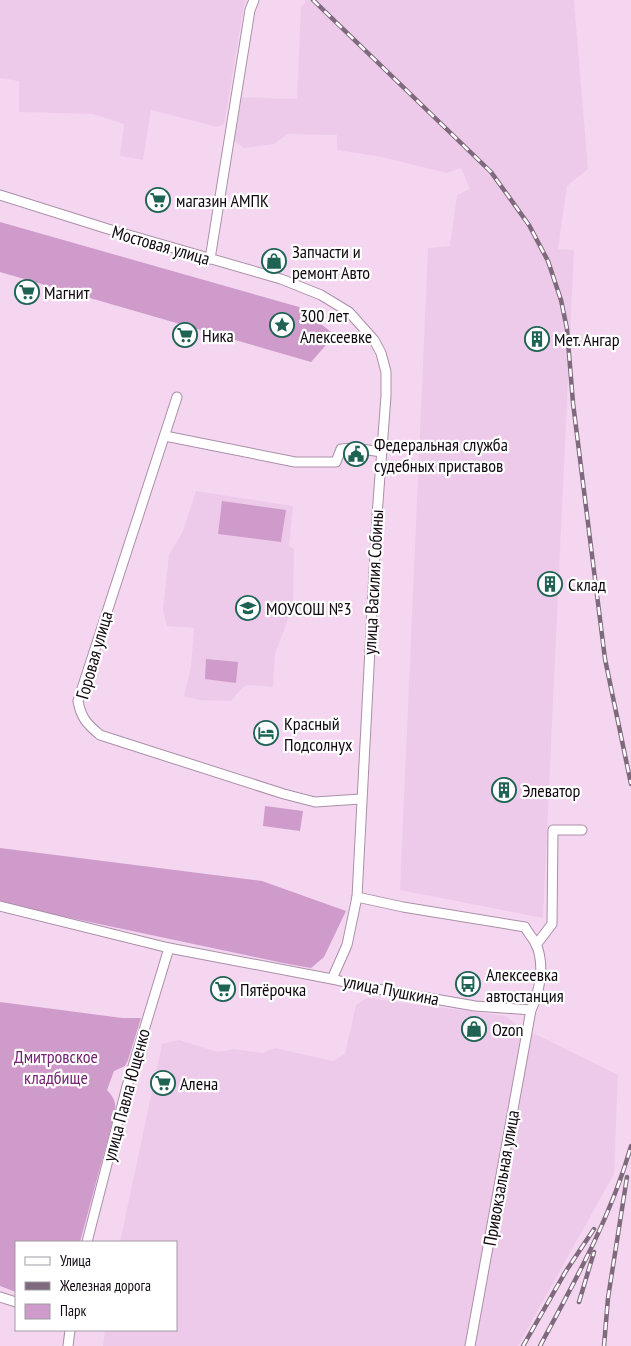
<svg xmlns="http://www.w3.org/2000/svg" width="631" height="1346" viewBox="0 0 631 1346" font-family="'PT Sans Narrow',sans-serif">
	<rect width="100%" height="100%" fill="#f4d6f1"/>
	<g fill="#eecaea">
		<polygon points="0,0 245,0 224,124 217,127 151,110 143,160 120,156 124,124 93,114 19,112 19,81 0,78"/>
		<polygon points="304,0 574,0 588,169 567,186 558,249 574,250 543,918 400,890 428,248 450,246 457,195 470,189 461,168 447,173 382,157 337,150 337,135 288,134 274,144 244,148 233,140 237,97 297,99 301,7 306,2"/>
		<polygon points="196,491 293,506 289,546 294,549 293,606 275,654 273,687 248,685 242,688 231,701 198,700 184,696 191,666 194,628 167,626 163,610 169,555 183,531"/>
		<polygon points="367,998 506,1016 517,1025 618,1075 614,1174 518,1346 103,1346 105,1330 176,1330 176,1242 120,1242 162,1044 179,1040 218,1052 234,1049 262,1053 275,1048 333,1061 345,1054 356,1005"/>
	</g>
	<g fill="#ce9bca">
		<polygon points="0,222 299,307 335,335 311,362 0,272"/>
		<polygon points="222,501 286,510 281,542 218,534"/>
		<polygon points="206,659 238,662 236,683 205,679"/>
		<polygon points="265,806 303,811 300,831 263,826"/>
		<polygon points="0,848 262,881 346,911 324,957 311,968 283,963 0,903"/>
		<path d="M0,1002L122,1018H141L128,1060L125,1066L114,1071L107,1090C114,1098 116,1101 115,1112L80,1242H16V1292L0,1286Z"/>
	</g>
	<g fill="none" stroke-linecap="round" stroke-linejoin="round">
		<defs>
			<g id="minor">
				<polyline points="0,195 108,229 281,279 321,295 349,312 374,340 381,353 386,372 386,396 377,515 357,897 347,945 332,979"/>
				<polyline points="210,259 250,10 254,0"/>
				<path d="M177,397L78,701C81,718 87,724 100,735L284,794L315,802L361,799"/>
				<polyline points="165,436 295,462 336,462 341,449 354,448 382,452"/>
				<path d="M0,906L169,948L332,979L365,987L475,1006L531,1010C540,991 545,964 536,944C533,938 528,933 525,927L403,907L357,897"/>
				<polyline points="536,945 552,924 553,830 582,830"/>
				<polyline points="87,1242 127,1086 169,948"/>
				<polyline points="0,1297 16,1302"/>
				<polyline points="68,1346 70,1330"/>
				<polyline points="470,1346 531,1010"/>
			</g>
		</defs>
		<use href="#minor" stroke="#ab8fa8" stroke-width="11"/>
		<use href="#minor" stroke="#fff" stroke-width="9"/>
		<defs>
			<g id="rail">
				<polyline points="313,0 491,172 529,225 548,261 561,300 567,329 573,403 605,659 631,784"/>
				<polyline points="579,1302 594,1252"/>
				<polyline points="523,1346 566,1271 594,1229"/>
				<path d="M540,1346C575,1281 611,1217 631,1146"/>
				<polyline points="604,1346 608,1298 627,1177"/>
			</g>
		</defs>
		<use href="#rail" stroke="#7e6a7c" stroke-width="4.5"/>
		<use href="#rail" stroke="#fff" stroke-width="2.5" stroke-dasharray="8" stroke-linecap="butt"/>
	</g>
	<defs>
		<symbol id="supermarket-ring" viewBox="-11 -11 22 22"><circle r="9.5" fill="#fff" stroke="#1e6354" stroke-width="1.5"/><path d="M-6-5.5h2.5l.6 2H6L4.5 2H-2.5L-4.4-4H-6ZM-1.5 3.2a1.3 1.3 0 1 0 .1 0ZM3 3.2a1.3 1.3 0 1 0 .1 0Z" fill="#1e6354"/></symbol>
		<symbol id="shop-ring" viewBox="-11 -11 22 22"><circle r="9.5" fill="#fff" stroke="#1e6354" stroke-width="1.5"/><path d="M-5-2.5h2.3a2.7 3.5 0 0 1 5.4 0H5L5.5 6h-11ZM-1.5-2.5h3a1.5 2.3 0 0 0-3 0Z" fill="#1e6354"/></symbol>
		<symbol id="sight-ring" viewBox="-11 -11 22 22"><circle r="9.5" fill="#fff" stroke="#1e6354" stroke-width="1.5"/><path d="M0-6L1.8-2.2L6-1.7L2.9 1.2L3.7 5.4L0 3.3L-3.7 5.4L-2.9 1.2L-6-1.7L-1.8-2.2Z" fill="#1e6354"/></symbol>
		<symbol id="building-ring" viewBox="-11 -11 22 22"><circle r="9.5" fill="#fff" stroke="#1e6354" stroke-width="1.5"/><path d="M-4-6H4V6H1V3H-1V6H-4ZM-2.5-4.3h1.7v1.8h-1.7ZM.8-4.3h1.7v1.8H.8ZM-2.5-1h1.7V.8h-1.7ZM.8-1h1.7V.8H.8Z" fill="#1e6354"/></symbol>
		<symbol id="civic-ring" viewBox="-11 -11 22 22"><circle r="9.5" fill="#fff" stroke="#1e6354" stroke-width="1.5"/><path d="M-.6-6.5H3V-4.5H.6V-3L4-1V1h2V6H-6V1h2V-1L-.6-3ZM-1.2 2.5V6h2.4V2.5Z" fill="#1e6354"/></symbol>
		<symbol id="school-ring" viewBox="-11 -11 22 22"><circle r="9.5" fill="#fff" stroke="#1e6354" stroke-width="1.5"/><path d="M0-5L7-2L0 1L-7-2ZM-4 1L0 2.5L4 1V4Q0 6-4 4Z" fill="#1e6354"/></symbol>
		<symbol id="hotel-ring" viewBox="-11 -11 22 22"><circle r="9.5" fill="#fff" stroke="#1e6354" stroke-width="1.5"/><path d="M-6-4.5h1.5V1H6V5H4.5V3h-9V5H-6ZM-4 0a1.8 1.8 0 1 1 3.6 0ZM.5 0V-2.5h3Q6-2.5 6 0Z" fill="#1e6354"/></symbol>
		<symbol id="bus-ring" viewBox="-11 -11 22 22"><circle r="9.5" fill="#fff" stroke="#1e6354" stroke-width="1.5"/><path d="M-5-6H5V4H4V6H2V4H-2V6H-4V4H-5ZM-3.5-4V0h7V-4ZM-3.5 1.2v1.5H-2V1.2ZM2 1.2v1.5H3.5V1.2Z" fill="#1e6354"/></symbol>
	</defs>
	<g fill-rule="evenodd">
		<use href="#supermarket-ring" x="144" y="186" width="28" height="28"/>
		<use href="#shop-ring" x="260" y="247" width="28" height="28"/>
		<use href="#supermarket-ring" x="13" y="278" width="28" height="28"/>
		<use href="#sight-ring" x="268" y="311" width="28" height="28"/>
		<use href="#supermarket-ring" x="171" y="321" width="28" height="28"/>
		<use href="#building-ring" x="523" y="325" width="28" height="28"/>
		<use href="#civic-ring" x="342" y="440" width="28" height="28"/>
		<use href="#building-ring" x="536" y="570" width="28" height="28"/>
		<use href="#school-ring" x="234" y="594" width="28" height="28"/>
		<use href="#hotel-ring" x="252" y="719" width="28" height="28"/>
		<use href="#building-ring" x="490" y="776" width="28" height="28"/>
		<use href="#bus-ring" x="454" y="970" width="28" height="28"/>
		<use href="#supermarket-ring" x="209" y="975" width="28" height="28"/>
		<use href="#shop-ring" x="460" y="1015" width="28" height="28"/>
		<use href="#supermarket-ring" x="149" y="1069" width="28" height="28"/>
	</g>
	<g text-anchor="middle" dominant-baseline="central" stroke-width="4.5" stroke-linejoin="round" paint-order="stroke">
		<g font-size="18" fill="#120811" stroke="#fff" text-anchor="start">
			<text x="176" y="200">магазин АМПК</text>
			<text x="292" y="251">Запчасти и<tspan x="292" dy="21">ремонт Авто</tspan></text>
			<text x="44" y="292">Магнит</text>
			<text x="300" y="315">300 лет<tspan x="300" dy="21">Алексеевке</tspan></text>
			<text x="202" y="335">Ника</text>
			<text x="554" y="339">Мет. Ангар</text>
			<text x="374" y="444">Федеральная служба<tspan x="374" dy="21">судебных приставов</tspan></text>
			<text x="568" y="584">Склад</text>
			<text x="266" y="608">МОУСОШ №3</text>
			<text x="284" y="723">Красный<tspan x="284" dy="21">Подсолнух</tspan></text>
			<text x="522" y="790">Элеватор</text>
			<text x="486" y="974">Алексеевка<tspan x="486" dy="21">автостанция</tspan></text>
			<text x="240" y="989">Пятёрочка</text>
			<text x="492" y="1029">Ozon</text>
			<text x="180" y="1083">Алена</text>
		</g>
		<g font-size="18" fill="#120811" stroke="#fff">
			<text transform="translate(161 245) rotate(16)">Мостовая улица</text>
			<text transform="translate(373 582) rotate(-87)">улица Василия Собины</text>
			<text transform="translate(94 655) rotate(-74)">Горовая улица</text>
			<text transform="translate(391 990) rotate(11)">улица Пушкина</text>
			<text transform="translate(126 1095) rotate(-75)">улица Павла Ющенко</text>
			<text transform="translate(501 1178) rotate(-80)">Привокзальная улица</text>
		</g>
		<g font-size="18" fill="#742471" stroke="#fff">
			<text x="56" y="1056">Дмитровское<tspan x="56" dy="21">кладбище</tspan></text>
		</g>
	</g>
	<rect x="15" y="1241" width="162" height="90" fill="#ffffff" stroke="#a09ca0"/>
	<rect x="25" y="1257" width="25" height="8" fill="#ffffff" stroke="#a09ca0"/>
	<text x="60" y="1266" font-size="15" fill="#120811">Улица</text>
	<rect x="25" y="1282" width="25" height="8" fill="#7e6a7c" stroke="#a09ca0"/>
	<text x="60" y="1291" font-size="15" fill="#120811">Железная дорога</text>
	<rect x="25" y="1304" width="25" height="15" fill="#ce9bca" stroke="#a09ca0"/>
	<text x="60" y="1316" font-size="15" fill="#120811">Парк</text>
</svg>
